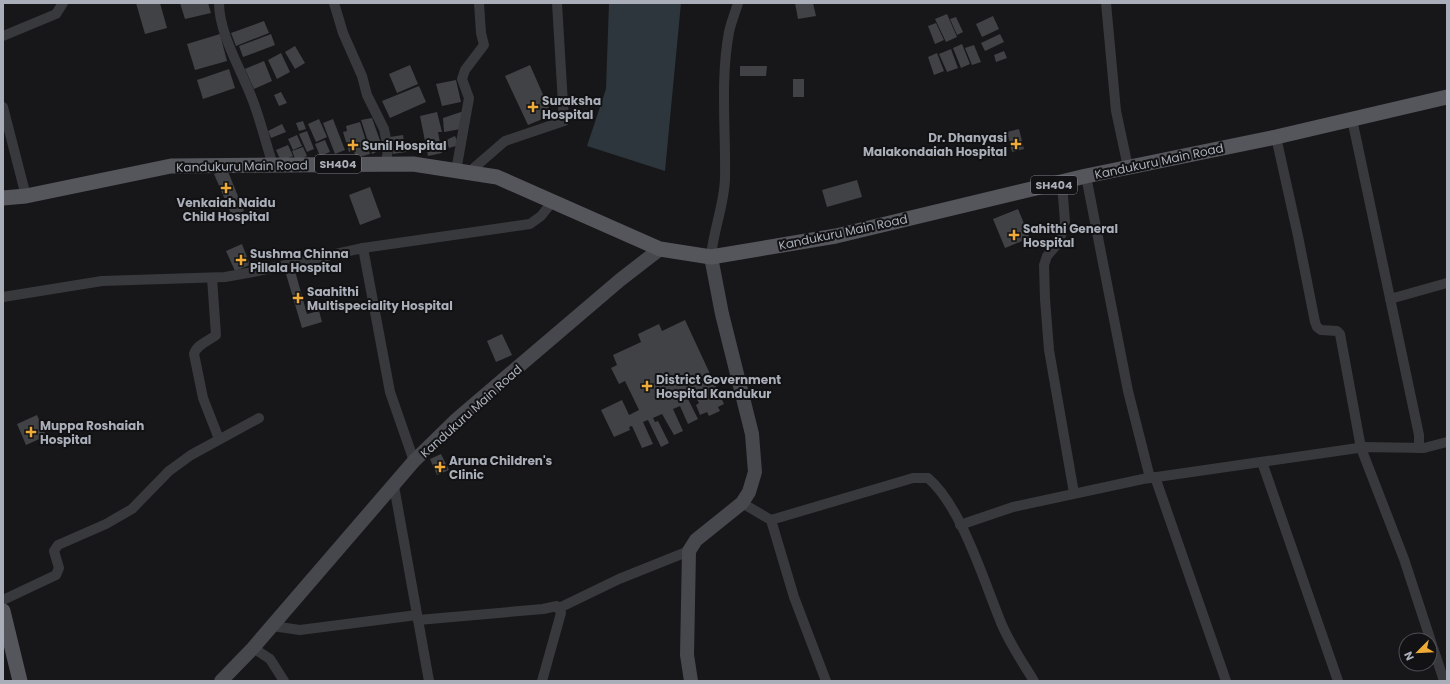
<svg xmlns="http://www.w3.org/2000/svg" width="1450" height="684" viewBox="0 0 1450 684" font-family="Poppins,sans-serif">
	<rect width="100%" height="100%" fill="#171719"/>
	<polygon fill="#2d363c" points="609,3 681,3 665,171 587,146 606,89"/>
	<g fill="#414245">
		<polygon points="136,3 160,3 167,28 145,34"/>
		<polygon points="180,3 208,3 211,13 185,19"/>
		<polygon points="795,3 813,3 816,16 798,19"/>
		<polygon points="947,14 957,37 946,42 935,19"/>
		<polygon points="993,16 999,29 982,37 976,24"/>
		<polygon points="956,17 963,32 957,35 950,19"/>
		<polygon points="264,21 269,33 236,46 231,33"/>
		<polygon points="936,23 944,40 935,44 928,26"/>
		<polygon points="220,34 227,61 195,70 187,44"/>
		<polygon points="271,34 275,45 243,57 239,46"/>
		<polygon points="1000,34 1004,42 985,51 981,43"/>
		<polygon points="962,44 970,64 961,68 953,48"/>
		<polygon points="974,45 981,62 972,65 965,48"/>
		<polygon points="295,46 305,63 295,69 285,52"/>
		<polygon points="951,49 958,68 947,72 939,54"/>
		<polygon points="1004,51 1007,58 996,62 994,55"/>
		<polygon points="281,53 290,72 277,79 268,60"/>
		<polygon points="937,53 944,71 934,75 928,57"/>
		<polygon points="264,61 272,81 254,89 245,69"/>
		<polygon points="410,65 418,84 397,93 389,74"/>
		<polygon points="530,65 552,115 528,125 505,76"/>
		<polygon points="740,66 767,66 766,76 740,76"/>
		<polygon points="229,69 235,88 203,99 197,80"/>
		<rect x="793" y="79" width="11" height="18"/>
		<polygon points="456,80 461,102 442,106 436,84"/>
		<polygon points="419,86 426,102 390,118 382,101"/>
		<polygon points="281,92 287,103 279,106 274,95"/>
		<polygon points="464,111 461,129 444,132 443,118"/>
		<polygon points="437,112 442,132 438,132 442,153 428,156 420,116"/>
		<polygon points="372,118 383,149 372,154 361,120"/>
		<polygon points="319,119 327,137 316,142 308,124"/>
		<polygon points="333,119 345,150 335,154 323,123"/>
		<polygon points="303,121 306,129 299,131 296,123"/>
		<polygon points="360,122 370,154 356,158 354,151 349,152 343,132 347,131 346,126"/>
		<polygon points="282,124 286,132 271,138 268,131"/>
		<polygon points="1019,129 1024,149 1012,152 1007,132"/>
		<polygon points="307,131 314,149 307,152 299,134"/>
		<polygon points="297,135 302,146 293,150 288,139"/>
		<polygon points="403,135 406,152 393,154 390,137"/>
		<polygon points="455,136 459,145 449,148 446,140"/>
		<polygon points="325,140 330,152 320,156 315,144"/>
		<polygon points="288,145 293,156 281,161 276,150"/>
		<polygon points="303,147 307,156 296,161 292,151"/>
		<polygon points="227,169 244,211 232,216 214,174"/>
		<polygon points="857,180 862,197 827,207 822,190"/>
		<polygon points="370,187 381,217 360,225 349,195"/>
		<polygon points="1018,209 1030,238 1005,248 993,219"/>
		<polygon points="242,244 250,265 235,271 226,251"/>
		<polygon points="295,271 307,314 319,311 322,322 302,328 286,274"/>
		<polygon points="685,320 724,404 718,407 720,411 709,416 707,412 700,415 696,405 699,403 694,394 687,397 698,419 688,424 680,406 673,409 683,431 674,435 662,414 653,418 655,422 658,421 669,443 661,447 648,420 643,422 653,444 642,448 632,426 629,427 630,430 614,437 601,410 622,400 629,415 639,410 625,381 619,384 611,368 617,365 613,355 641,342 638,334 659,324 662,331"/>
		<polygon points="502,334 512,355 496,362 487,341"/>
		<polygon points="37,415 46,436 26,445 17,424"/>
		<polygon points="441,454 449,470 437,475 430,459"/>
	</g>
	<g fill="none" stroke-linecap="round" stroke-linejoin="round">
		<g stroke="#38393d" stroke-width="10">
			<path d="M219,3C219,34 242,71 253,101C261,122 266,144 273,165"/>
			<polyline points="334,3 343,33 362,76 367,95 384,129 388,148 386,164"/>
			<polyline points="1106,3 1116,111 1128,167"/>
			<polyline points="3,36 56,14 63,3"/>
			<polyline points="3,107 26,196"/>
			<polyline points="1352,119 1419,435 1419,448"/>
			<polyline points="1276,137 1298,236 1315,322 1317,327 1321,330 1337,331 1340,334 1361,448 1404,559 1444,681"/>
			<polyline points="456,171 469,98 462,79 465,70 484,45 481,33 479,3"/>
			<polyline points="468,173 505,141 564,121 557,3"/>
			<polyline points="1086,176 1128,391 1150,478"/>
			<polyline points="1062,183 1065,222 1059,242 1047,256 1044,265 1045,299 1049,350 1074,493"/>
			<polyline points="363,248 390,392 414,461"/>
			<path d="M711,257C713,231 724,206 725,179C726,130 720,81 729,32C731,23 735,13 738,3"/>
			<path d="M212,278L216,335C209,341 197,344 194,354L203,398L219,439"/>
			<polyline points="3,297 102,281 225,277 253,272 363,248 530,224 541,216 553,201"/>
			<polyline points="1390,299 1447,283"/>
			<polyline points="1262,462 1338,681"/>
			<polyline points="1155,477 1226,681"/>
			<polyline points="394,486 429,681"/>
			<polyline points="742,503 771,520 794,597 826,681"/>
			<path d="M771,520L913,478H928C962,507 984,582 1002,625C1010,644 1023,663 1034,681"/>
			<polyline points="960,525 1013,507 1143,479 1365,447 1424,448 1447,442"/>
			<polyline points="3,600 56,575 59,568 54,551 58,545 106,524 132,509 169,471 191,455 259,418"/>
			<polyline points="559,608 619,579 689,551"/>
			<polyline points="418,620 543,609 557,606 561,613 542,681"/>
			<polyline points="272,626 300,630 417,615"/>
			<polyline points="253,648 270,659 284,681"/>
		</g>
		<g stroke="#46484d" stroke-width="14">
			<polyline points="221,681 253,648 414,461 457,419 620,280 660,249"/>
			<polyline points="691,681 687,655 689,551 696,540 742,503 749,492 755,472 752,434 722,314 711,257"/>
		</g>
		<g stroke="#54565c" stroke-width="15">
			<polyline points="3,198 26,196 171,166 413,164 497,177 660,249 711,257 836,236 1086,176 1276,137 1447,97"/>
			<polyline points="3,611 20,681"/>
		</g>
	</g>
	<g fill="#efab38" stroke="#121214" stroke-width="1.5">
		<path d="M531 101h4v4h4v4h-4v4h-4v-4h-4v-4h4z"/>
		<path d="M1014 138h4v4h4v4h-4v4h-4v-4h-4v-4h4z"/>
		<path d="M351 139h4v4h4v4h-4v4h-4v-4h-4v-4h4z"/>
		<path d="M224 182h4v4h4v4h-4v4h-4v-4h-4v-4h4z"/>
		<path d="M1012 229h4v4h4v4h-4v4h-4v-4h-4v-4h4z"/>
		<path d="M239 254h4v4h4v4h-4v4h-4v-4h-4v-4h4z"/>
		<path d="M296 292h4v4h4v4h-4v4h-4v-4h-4v-4h4z"/>
		<path d="M645 380h4v4h4v4h-4v4h-4v-4h-4v-4h4z"/>
		<path d="M29 426h4v4h4v4h-4v4h-4v-4h-4v-4h4z"/>
		<path d="M438 461h4v4h4v4h-4v4h-4v-4h-4v-4h4z"/>
	</g>
	<g text-anchor="middle" dominant-baseline="central" stroke-width="4" stroke-linejoin="round" paint-order="stroke">
		<g fill="#121214" stroke="#7c7f87" stroke-width="1">
			<rect x="315" y="155" width="46" height="18" rx="3"/>
			<rect x="1031" y="176" width="46" height="18" rx="3"/>
		</g>
		<g font-size="11" font-weight="bold" fill="#a9aeb8">
			<text x="338" y="164">SH404</text>
			<text x="1054" y="185">SH404</text>
		</g>
		<g font-size="12" font-weight="bold" fill="#a9aeb8" stroke="#121214" text-anchor="start">
			<text x="542" y="100">Suraksha<tspan x="542" dy="14">Hospital</tspan></text>
			<text x="1007" y="137" text-anchor="end">Dr. Dhanyasi<tspan x="1007" dy="14">Malakondaiah Hospital</tspan></text>
			<text x="362" y="145">Sunil Hospital</text>
			<text x="226" y="202" text-anchor="middle">Venkaiah Naidu<tspan x="226" dy="14">Child Hospital</tspan></text>
			<text x="1023" y="228">Sahithi General<tspan x="1023" dy="14">Hospital</tspan></text>
			<text x="250" y="253">Sushma Chinna<tspan x="250" dy="14">Pillala Hospital</tspan></text>
			<text x="307" y="291">Saahithi<tspan x="307" dy="14">Multispeciality Hospital</tspan></text>
			<text x="656" y="379">District Government<tspan x="656" dy="14">Hospital Kandukur</tspan></text>
			<text x="40" y="425">Muppa Roshaiah<tspan x="40" dy="14">Hospital</tspan></text>
			<text x="449" y="460">Aruna Children's<tspan x="449" dy="14">Clinic</tspan></text>
		</g>
		<g font-size="12" fill="#a9aeb8" stroke="#121214">
			<text transform="translate(1159 161) rotate(-12)">Kandukuru Main Road</text>
			<text transform="translate(242 166) rotate(-1)">Kandukuru Main Road</text>
			<text transform="translate(843 232) rotate(-12)">Kandukuru Main Road</text>
			<text transform="translate(471 411) rotate(-42)">Kandukuru Main Road</text>
		</g>
	</g>
	<rect width="1450" height="684" fill="none" stroke="#a9aeb8" stroke-width="8"/>
	<g transform="translate(1418 652) rotate(246)"><circle r="19" fill="#121214" stroke="#4e5056"/>
	<path d="M0-3L7 15L0 10L-7 15Z" fill="#efab38"/>
	<text y="-6" font-size="11" font-weight="bold" text-anchor="middle" fill="#a9aeb8">N</text>
	</g>
</svg>
